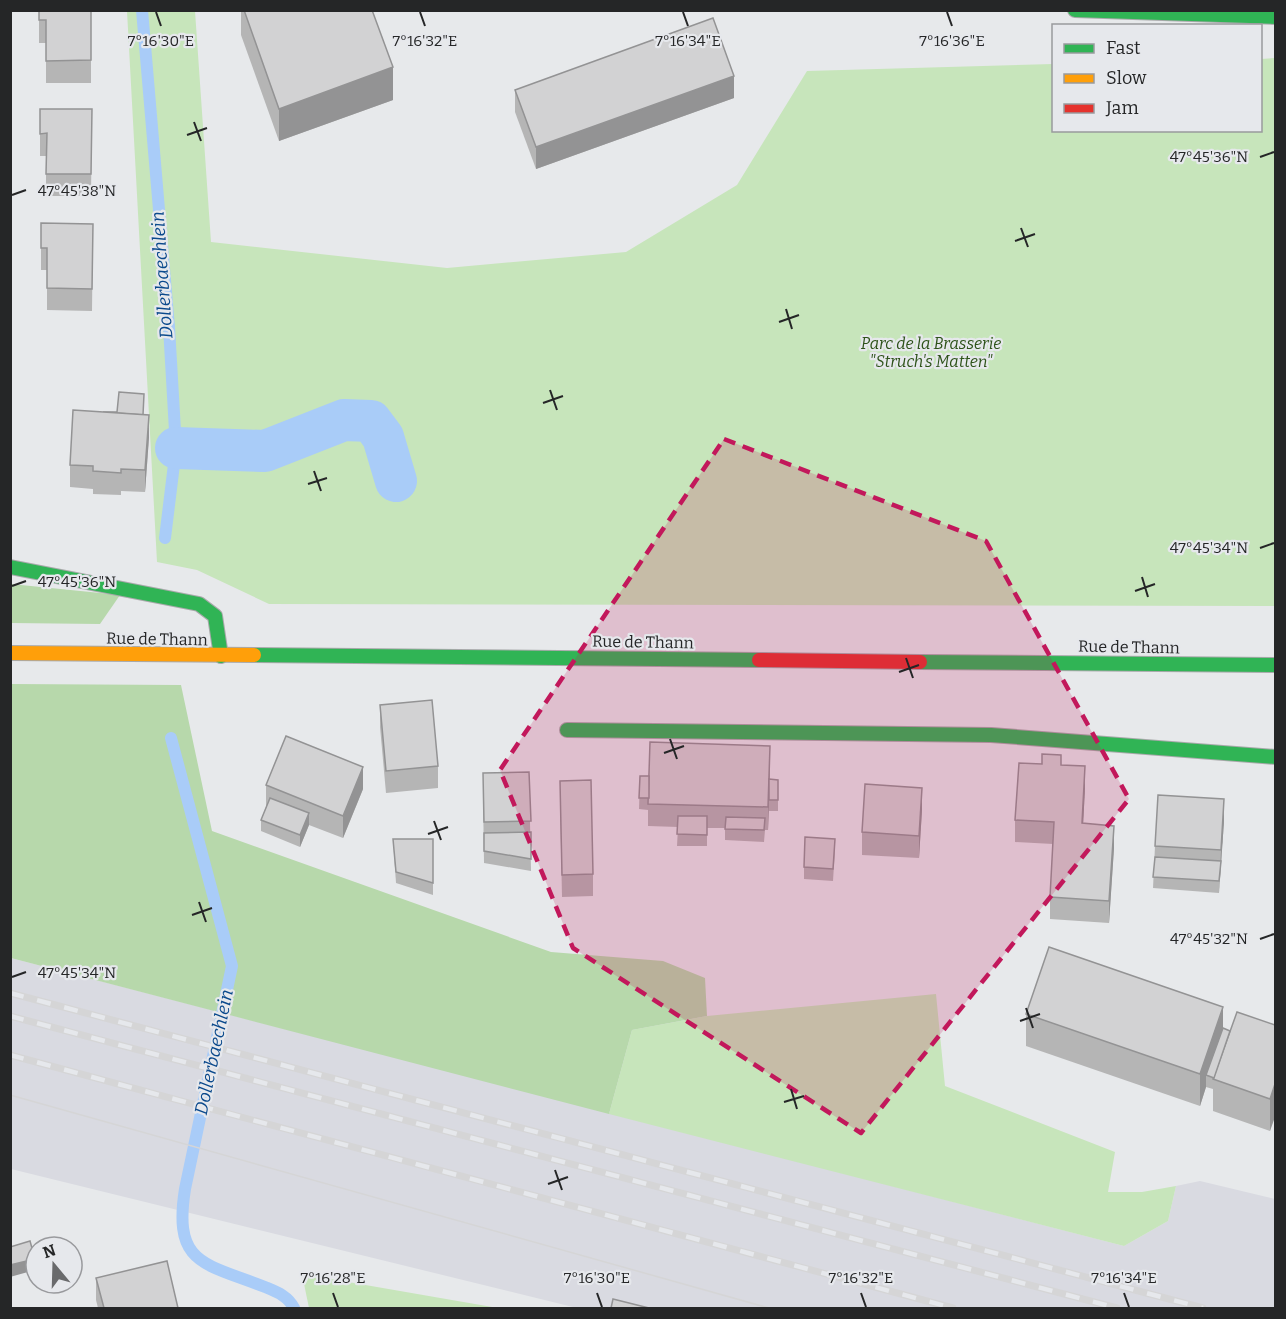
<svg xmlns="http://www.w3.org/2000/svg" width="1286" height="1319" viewBox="0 0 1286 1319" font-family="Bitter,serif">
	<rect width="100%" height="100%" fill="#e7e9eb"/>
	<polygon fill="#d9dae1" points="11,958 1124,1246 1168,1221 1176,1186 1200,1181 1275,1199 1275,1308 577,1308 11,1169"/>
	<g fill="#c7e5bb">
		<polygon points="127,11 195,11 211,242 447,268 626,252 737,185 807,71 1053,64 1054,130 1260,130 1261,59 1275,58 1275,606 269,604 197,570 157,562"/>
		<polygon points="936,994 945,1086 1115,1152 1108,1192 1142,1192 1176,1186 1168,1221 1124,1246 609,1114 632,1030 707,1016"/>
		<polygon points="302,1274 498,1308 309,1308"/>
	</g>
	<g fill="#b7d8ab">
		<polygon points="11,584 120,595 100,624 11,623"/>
		<polygon points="10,684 181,685 212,831 551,952 663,961 705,978 707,1016 632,1030 609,1114 11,958"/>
	</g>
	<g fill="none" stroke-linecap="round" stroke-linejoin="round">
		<g stroke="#a9ccf8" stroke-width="12">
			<polyline points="142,10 169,327 176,448 165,538"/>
			<path d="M171,738L232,966L185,1189C173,1265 204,1263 265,1287C277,1292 288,1296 294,1308"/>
		</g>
		<polyline stroke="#a9ccf8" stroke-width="42" points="176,448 265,451 344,420 371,421 383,437 396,481"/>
		<defs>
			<g id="fast">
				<polyline points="1075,10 1276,17"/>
				<polyline points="10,567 199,604 215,616 221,656"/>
				<polyline points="254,655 759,660"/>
				<polyline points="920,662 1276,665"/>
				<polyline points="567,730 991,735 1276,757"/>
			</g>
			<polyline id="slow" points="10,653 254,655"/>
			<polyline id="jam" points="759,660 920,662"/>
		</defs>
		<use href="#fast" stroke="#a8a9aa" stroke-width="16"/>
		<use href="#slow" stroke="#a8a9aa" stroke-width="16"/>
		<use href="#jam" stroke="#a8a9aa" stroke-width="16"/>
		<use href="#fast" stroke="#30b455" stroke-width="14"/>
		<use href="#slow" stroke="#ff9f0a" stroke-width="14"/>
		<use href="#jam" stroke="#e5322d" stroke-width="14"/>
		<polyline stroke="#d5d5d6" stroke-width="1.5" points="10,1095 769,1308"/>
		<defs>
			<g id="rail">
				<polyline points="10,993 1203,1308"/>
				<polyline points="10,1016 1117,1308"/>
				<polyline points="10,1055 953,1308"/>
			</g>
		</defs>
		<use href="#rail" stroke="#d5d5d6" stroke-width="7"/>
		<use href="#rail" stroke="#e6e8ec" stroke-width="4.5" stroke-dasharray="14" stroke-linecap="butt"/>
	</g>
	<g fill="#b5b5b5">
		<polygon points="39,10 91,10 91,83 46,83 46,43 39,43"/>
		<polygon points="241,10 372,10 393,100 279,141 241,35"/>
		<polygon points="515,90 734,98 536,169 515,112"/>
		<polygon points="40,109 92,109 91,196 46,196 46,156 40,156"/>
		<polygon points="41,223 93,224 92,311 47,310 47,270 41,270"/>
		<polygon points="143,415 149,437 145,492 121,491 121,495 93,494 93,489 70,487 70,465"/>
		<polygon points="380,705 438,766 438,788 386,793 380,727"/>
		<polygon points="1061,765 1085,788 1083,824 1114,848 1109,923 1050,919 1050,897 1053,844 1015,842 1015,820"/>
		<polygon points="529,772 531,871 484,863 483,795"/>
		<polygon points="640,776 778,780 778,811 769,811 769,807 768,830 765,830 764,842 725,840 725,828 707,828 707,846 677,846 678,827 648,826 648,810 639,809"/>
		<polygon points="266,785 363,789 343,838 309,825 300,847 261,831 261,820 266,807"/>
		<polygon points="560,803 593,874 593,896 562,897"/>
		<polygon points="922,810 919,858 862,855 862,832"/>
		<polygon points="1224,821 1219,893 1153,888 1155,846"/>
		<polygon points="393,839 433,839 433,895 396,883"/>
		<polygon points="835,850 833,881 804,879 804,867"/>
		<polygon points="1026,1014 1223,1028 1230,1031 1275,1025 1270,1131 1213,1111 1213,1089 1206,1087 1200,1106 1026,1046"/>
		<polygon points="96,1278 178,1308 98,1308 96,1300"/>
	</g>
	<g fill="#939394">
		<polygon points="393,67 393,100 279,141 279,109"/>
		<polygon points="734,76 734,98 536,169 536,147"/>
		<polygon points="149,415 149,437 145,492 145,470"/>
		<polygon points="770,746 770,768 768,830 768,807"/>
		<polygon points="1085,766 1085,788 1082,846 1082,823"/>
		<polygon points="363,767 363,789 343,838 343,816"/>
		<polygon points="922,788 922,810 919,858 919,836"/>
		<polygon points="1224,799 1224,821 1219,893 1221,850"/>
		<polygon points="309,813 309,825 300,847 300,835"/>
		<polygon points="1114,826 1114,848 1109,923 1109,901"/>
		<polygon points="1223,1007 1223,1039 1206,1075 1206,1087 1200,1106 1200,1074"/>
		<polygon points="1275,1084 1275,1117 1270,1131 1270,1099"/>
		<polygon points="35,1259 35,1270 10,1277 10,1265"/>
	</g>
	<g fill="#d2d2d3" stroke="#939394" stroke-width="1.5">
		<polygon points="39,10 91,10 91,60 46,61 46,20 39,20"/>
		<polygon points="244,10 372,10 393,67 279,109"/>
		<polygon points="713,18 734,76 536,147 515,90"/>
		<polygon points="40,109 92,109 91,174 46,174 47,133 40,134"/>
		<polygon points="41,223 93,224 92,289 47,288 47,248 41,248"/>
		<polygon points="119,392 144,394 143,415 103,412 117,412"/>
		<polygon points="73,410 149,415 145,470 121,469 121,473 93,471 93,466 70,465"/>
		<polygon points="432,700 438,766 386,771 380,705"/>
		<polygon points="286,736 363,767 343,816 266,785"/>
		<polygon points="650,742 770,746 768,807 648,804"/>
		<polygon points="1042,754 1061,755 1061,765 1085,766 1082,823 1114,826 1109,901 1050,897 1054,822 1015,820 1019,763 1042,764"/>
		<polygon points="529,772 531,821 484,822 483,773"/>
		<polygon points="640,776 649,776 649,798 639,798"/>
		<polygon points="769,779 778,780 778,800 769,800"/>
		<polygon points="591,780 593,874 562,875 560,781"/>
		<polygon points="865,784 922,788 919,836 862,832"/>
		<polygon points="1158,795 1224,799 1221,850 1155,846"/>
		<polygon points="270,798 309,813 300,835 261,820"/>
		<polygon points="678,816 707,816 707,835 677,834"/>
		<polygon points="726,817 765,818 764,830 725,829"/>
		<polygon points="531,832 531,859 484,851 484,833"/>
		<polygon points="805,837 835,839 833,869 804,867"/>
		<polygon points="393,839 433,839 433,883 396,872"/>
		<polygon points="1155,857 1221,861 1219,881 1153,877"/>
		<polygon points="1049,947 1223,1007 1200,1074 1026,1014"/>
		<polygon points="1237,1012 1275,1025 1275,1084 1270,1099 1213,1079"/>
		<polygon points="1223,1028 1230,1031 1214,1078 1206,1075"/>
		<polygon points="30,1241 35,1259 10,1265 10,1247"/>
		<polygon points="167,1261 178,1308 104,1308 96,1278"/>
		<polygon points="613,1299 649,1308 611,1308"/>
	</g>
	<path fill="#c2185b" fill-opacity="0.2" stroke="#c2185b" stroke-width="4.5" stroke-dasharray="12 8" stroke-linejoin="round" d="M724,439L986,541L1129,799L861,1133L573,948L500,770Z"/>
	<path fill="none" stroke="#252627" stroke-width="2" d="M156,12L161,26M420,12L425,26M683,12L688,26M947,12L952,26M194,122L201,141M187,135L207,128M1260,157L1274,152M12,195L26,190M1021,228L1028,247M1015,241L1035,234M786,309L792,329M779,322L799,315M550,390L557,410M543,403L563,396M314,471L321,491M308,484L327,478M1260,548L1274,543M1142,577L1148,597M12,586L26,581M1135,591L1155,584M906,658L913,678M899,672L919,665M670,739L677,759M664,753L684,746M434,821L441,840M428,834L448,827M199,902L206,922M192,915L212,908M1260,939L1274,934M12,977L26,972M1026,1008L1033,1028M1020,1021L1040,1014M791,1089L797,1109M784,1102L804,1096M555,1170L562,1190M548,1184L568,1177M333,1293L338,1307M597,1293L602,1307M861,1293L866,1307M1124,1293L1129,1307"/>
	<g text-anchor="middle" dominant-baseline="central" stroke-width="4.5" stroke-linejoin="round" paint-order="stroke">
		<g font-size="16" font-style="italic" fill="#2d5219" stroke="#e6e8ec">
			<text x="931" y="343">Parc de la Brasserie<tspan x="931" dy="18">"Struch's Matten"</tspan></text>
		</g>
		<g font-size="16" fill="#252627" stroke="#e6e8ec">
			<text transform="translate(157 639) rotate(1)">Rue de Thann</text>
			<text transform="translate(643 642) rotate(1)">Rue de Thann</text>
			<text transform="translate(1129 647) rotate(1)">Rue de Thann</text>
		</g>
		<g font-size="18" font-style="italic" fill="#0a498c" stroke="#e6e8ec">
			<text transform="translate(162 275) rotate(-94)">Dollerbaechlein</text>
			<text transform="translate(214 1052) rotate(-78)">Dollerbaechlein</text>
		</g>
	</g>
	<g font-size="15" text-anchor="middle" fill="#252627" stroke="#e6e8ec" stroke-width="4.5" stroke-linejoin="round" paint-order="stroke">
		<text x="161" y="46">7°16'30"E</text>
		<text x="425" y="46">7°16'32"E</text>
		<text x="688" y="46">7°16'34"E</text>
		<text x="952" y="46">7°16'36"E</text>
		<text x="1209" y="162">47°45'36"N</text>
		<text x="77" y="196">47°45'38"N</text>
		<text x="1209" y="553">47°45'34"N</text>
		<text x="77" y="587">47°45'36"N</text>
		<text x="1209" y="944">47°45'32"N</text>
		<text x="77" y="978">47°45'34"N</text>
		<text x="333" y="1283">7°16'28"E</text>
		<text x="597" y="1283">7°16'30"E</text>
		<text x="861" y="1283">7°16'32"E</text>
		<text x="1124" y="1283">7°16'34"E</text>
	</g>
	<rect width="1286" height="1319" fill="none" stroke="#252627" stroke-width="24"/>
	<rect x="1052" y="24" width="210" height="108" fill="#e6e8ec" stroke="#999a9d" stroke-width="1.5"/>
	<rect x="1064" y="44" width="30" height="9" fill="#30b455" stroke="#999a9d" stroke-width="1.5"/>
	<text x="1106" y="54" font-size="18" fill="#252627">Fast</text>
	<rect x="1064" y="74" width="30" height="9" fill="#ff9f0a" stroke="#999a9d" stroke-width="1.5"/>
	<text x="1106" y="84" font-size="18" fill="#252627">Slow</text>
	<rect x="1064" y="104" width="30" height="9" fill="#e5322d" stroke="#999a9d" stroke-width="1.5"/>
	<text x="1106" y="114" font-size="18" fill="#252627">Jam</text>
	<g transform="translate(54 1265) rotate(341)"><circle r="28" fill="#e6e8ec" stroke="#999a9d" stroke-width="1.5"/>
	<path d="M0-4.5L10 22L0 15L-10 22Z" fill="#696a6c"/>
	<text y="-9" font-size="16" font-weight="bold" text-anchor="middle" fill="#252627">N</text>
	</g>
</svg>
